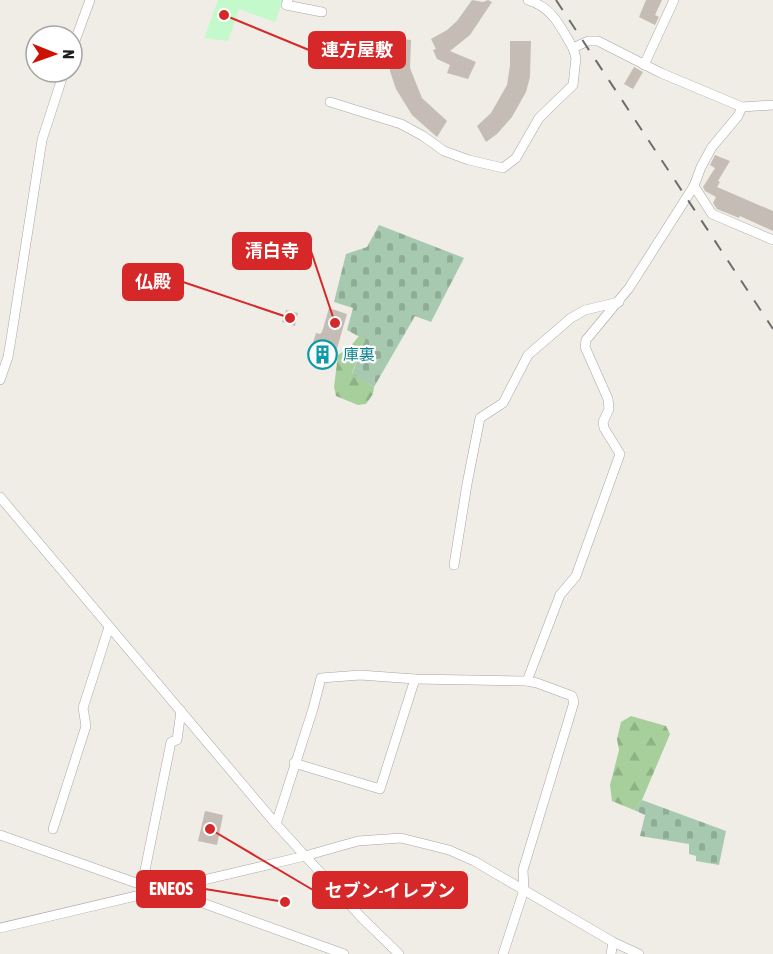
<svg xmlns="http://www.w3.org/2000/svg" width="773" height="954" viewBox="0 0 773 954" font-family="'Asap Condensed','Noto Sans JP',sans-serif">
	<defs>
		<pattern id="forest-firs" width="22" height="20" patternUnits="userSpaceOnUse" patternTransform="scale(1.5)"><rect width="22" height="20" fill="#a6cf9b"/><path d="M5 1l3.5 6h-7zM16 11l3.5 6h-7z" fill="#8eb185"/></pattern>
		<pattern id="cemetery-stones" width="16" height="16" patternUnits="userSpaceOnUse" patternTransform="scale(1.5)"><rect width="16" height="16" fill="#a7c9af"/><path d="M2 7V4a2 2 0 0 1 4 0v3zM10 15v-3a2 2 0 0 1 4 0v3z" fill="#8fac96"/></pattern>
	</defs>
	<rect width="100%" height="100%" fill="#f0ede6"/>
	<g fill="url(#forest-firs)">
		<polygon points="359,336 365,340 352,373 374,387 373,394 366,404 358,405 336,396 334,387 338,355 350,347"/>
		<polygon points="631,716 666,726 670,734 642,800 634,810 612,801 610,785 619,750 617,739 621,722"/>
	</g>
	<g fill="url(#cemetery-stones)">
		<polygon points="379,225 464,258 431,322 415,316 374,387 352,374 365,340 347,330 353,308 334,302 346,254 367,247"/>
		<polygon points="642,800 726,831 719,865 696,861 696,856 689,854 689,844 640,836 645,815 634,810"/>
	</g>
	<polygon fill="#c4f9cc" points="218,0 283,0 275,22 239,9 228,41 204,38"/>
	<g fill="#c5bdb5">
		<polygon points="472,0 483,2 488,0 492,2 470,35 450,51 476,62 468,79 447,73 450,65 437,59 433,50 436,49 431,39 447,30 457,21"/>
		<polygon points="646,0 662,0 655,15 659,17 655,25 639,17"/>
		<polygon points="402,39 411,40 410,68 422,98 447,121 437,137 412,115 396,89 390,71 390,42 402,42"/>
		<polygon points="510,41 531,41 530,77 526,92 512,117 497,134 486,142 477,126 491,113 507,85 510,65"/>
		<polygon points="634,67 643,72 633,89 624,84"/>
		<polygon points="715,155 730,161 718,181 720,182 717,187 773,211 773,231 740,216 739,218 717,209 713,203 716,197 705,191 703,187 715,168 710,165"/>
		<polygon points="329,308 347,314 332,366 308,359 316,333 320,334 322,332"/>
		<polygon points="286,310 298,313 295,326 282,322"/>
		<polygon points="205,811 223,815 217,845 198,841"/>
	</g>
	<g fill="none" stroke-linecap="round" stroke-linejoin="round">
		<defs>
			<g id="minor">
				<polyline points="288,0 286,5 322,12"/>
				<path d="M528,0C553,8 560,26 573,48L588,41H598L661,73L742,107L773,105"/>
				<polyline points="72,49 90,0"/>
				<polyline points="644,65 674,0"/>
				<polyline points="330,102 401,124 423,136 444,151 469,160 503,168 516,158 539,118 573,85 576,58 573,48"/>
				<polyline points="694,186 712,214 773,240"/>
				<polyline points="0,380 8,357 12,333 42,140 64,72"/>
				<polyline points="0,497 276,824 361,917 399,954"/>
				<polyline points="454,565 467,484 480,418 503,403 528,355 571,318 585,310 619,302"/>
				<polyline points="527,681 560,595 576,576 620,454 604,428 603,422 609,409 608,399 585,347 586,340 629,288 694,186 701,167 712,147 738,116 742,107"/>
				<polyline points="294,763 380,789 415,679"/>
				<polyline points="276,824 313,709 321,678 360,675 415,679 527,681 537,683 572,696 574,702 523,870 524,890 503,954"/>
				<polyline points="53,829 86,726 83,708 109,627"/>
				<polyline points="0,835 142,885 144,888"/>
				<polyline points="142,885 171,742 177,740 181,711"/>
				<polyline points="164,889 344,954"/>
				<polyline points="0,928 305,856 358,841 401,838 449,850 474,861 613,942 639,954"/>
				<polyline points="611,954 613,942"/>
			</g>
		</defs>
		<use href="#minor" stroke="#a6a6a6" stroke-width="10"/>
		<use href="#minor" stroke="#fff" stroke-width="9"/>
		<polyline stroke="#6d6d6d" stroke-width="2" stroke-dasharray="12 12" stroke-linecap="butt" points="556,0 773,329"/>
	</g>
	<defs>
		<symbol id="building-ring" viewBox="-11 -11 22 22"><circle r="9.5" fill="#fff" stroke="#0f9aa8" stroke-width="1.5"/><path d="M-4-6H4V6H1V3H-1V6H-4ZM-2.5-4.3h1.7v1.8h-1.7ZM.8-4.3h1.7v1.8H.8ZM-2.5-1h1.7V.8h-1.7ZM.8-1h1.7V.8H.8Z" fill="#0f9aa8"/></symbol>
	</defs>
	<g fill-rule="evenodd">
		<use href="#building-ring" x="306" y="338" width="33" height="33"/>
	</g>
	<g text-anchor="middle" dominant-baseline="central" stroke-width="4.5" stroke-linejoin="round" paint-order="stroke">
		<g font-size="16" fill="#0d838f" stroke="#fff" text-anchor="start">
			<text x="343" y="354">庫裏</text>
		</g>
	</g>
	<path fill="none" stroke="#d62828" stroke-width="2" d="M224 15L309 50M335 323L311 251M290 318L183 282M285 902L205 889M210 829L313 890"/>
	<g fill="#d62828" stroke="#fff" stroke-width="2">
		<circle cx="224" cy="15" r="6"/>
		<circle cx="335" cy="323" r="6"/>
		<circle cx="290" cy="318" r="6"/>
		<circle cx="285" cy="902" r="6"/>
		<circle cx="210" cy="829" r="6"/>
	</g>
	<g fill="#d62828" stroke="#d62828" stroke-width="2">
		<rect x="309" y="32" width="96" height="36" rx="6"/>
		<rect x="233" y="233" width="78" height="36" rx="6"/>
		<rect x="123" y="264" width="60" height="36" rx="6"/>
		<rect x="137" y="871" width="68" height="36" rx="6"/>
		<rect x="313" y="872" width="154" height="36" rx="6"/>
	</g>
	<g font-size="18" text-anchor="middle" font-weight="bold" fill="#fff">
		<text x="357" y="56">連方屋敷</text>
		<text x="272" y="257">清白寺</text>
		<text x="153" y="288">仏殿</text>
		<text x="171" y="895">ENEOS</text>
		<text x="390" y="897">セブン-イレブン</text>
	</g>
	<g transform="translate(54 54) rotate(91)"><circle r="28" fill="#ffffff" stroke="#a5a5a5" stroke-width="1.5"/>
	<path d="M0-4.5L10 22L0 15L-10 22Z" fill="#cd1102"/>
	<text y="-9" font-size="16" font-weight="bold" text-anchor="middle" fill="#1f1f1f">N</text>
	</g>
</svg>
